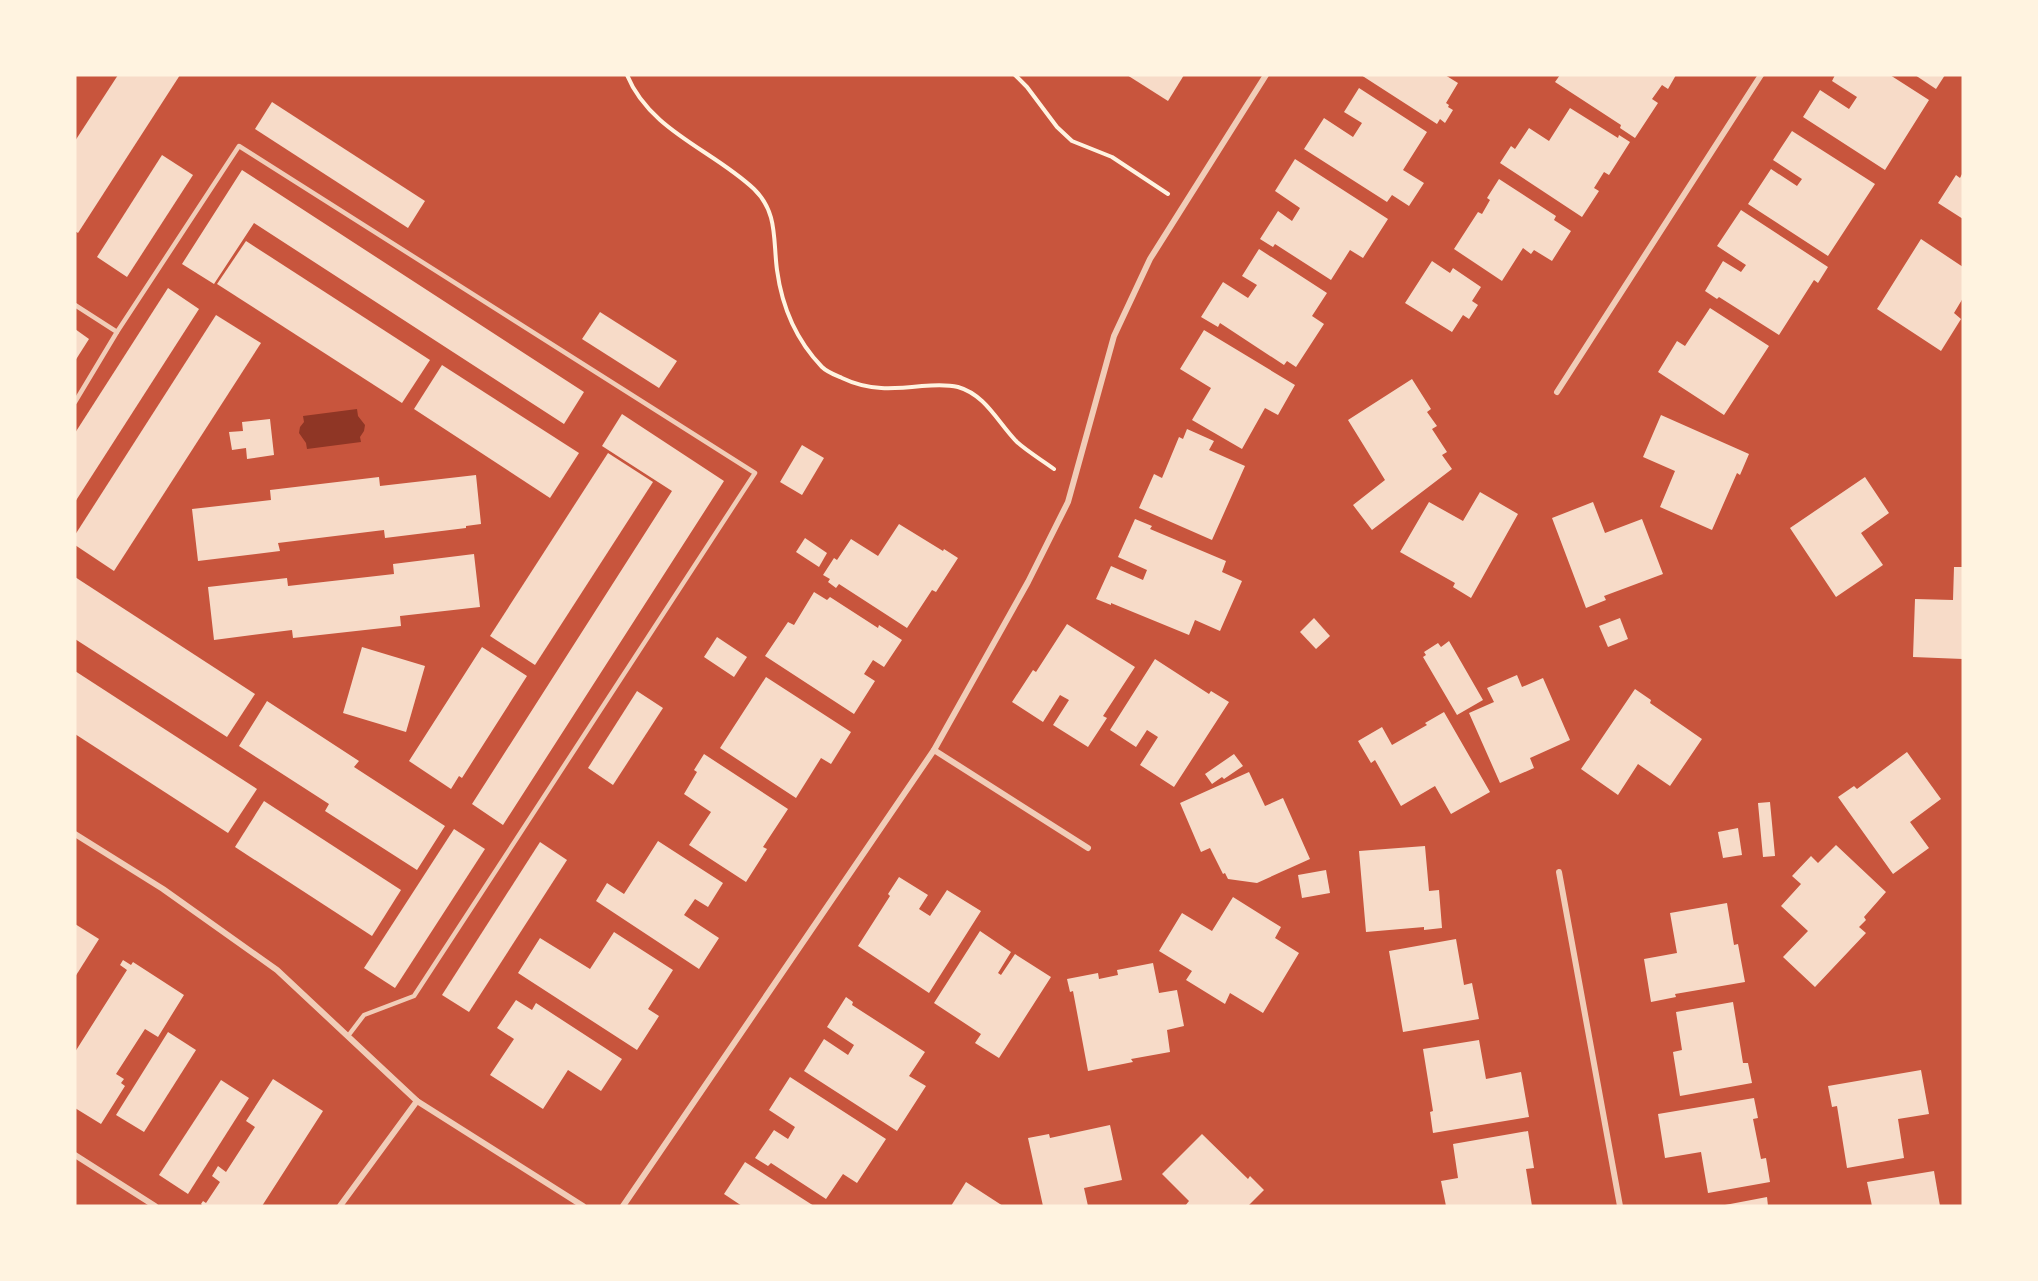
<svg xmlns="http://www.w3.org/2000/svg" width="2038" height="1281" viewBox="0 0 2038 1281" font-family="Arial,sans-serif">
	<rect width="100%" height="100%" fill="#c8553d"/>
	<polygon fill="#8f3625" points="357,409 358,416 365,425 364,431 360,437 361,442 307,449 306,443 299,433 300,427 304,422 303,416"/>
	<g fill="#f7dbc8">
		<polygon points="118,75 180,75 78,233 75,231 75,141"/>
		<polygon points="1127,75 1184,75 1168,101"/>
		<polygon points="1361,75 1445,75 1458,83 1446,103 1449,105 1448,107 1453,110 1445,123 1440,119 1437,124"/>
		<polygon points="1560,75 1676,75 1668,89 1662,85 1652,99 1658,103 1635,138 1620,128 1621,125 1555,82"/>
		<polygon points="1835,75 1890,75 1929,100 1885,170 1803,117 1820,90 1849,109 1857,97 1832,81"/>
		<polygon points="1915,75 1945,75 1936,89"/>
		<polygon points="1359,88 1427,132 1403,170 1424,183 1409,206 1392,195 1387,202 1304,149 1324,118 1353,137 1362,123 1344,112"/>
		<polygon points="272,102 425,201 408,228 255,129"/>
		<polygon points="1570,108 1618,138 1619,135 1630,142 1609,175 1604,172 1594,188 1599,191 1582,217 1500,163 1511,146 1515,149 1529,128 1549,141"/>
		<polygon points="1792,131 1875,184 1828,256 1748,204 1771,169 1797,186 1802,179 1773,160"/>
		<polygon points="162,155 193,175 127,277 97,257"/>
		<polygon points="1295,159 1388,219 1363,258 1350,250 1331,280 1275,244 1273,247 1260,239 1278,211 1292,221 1300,208 1275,191"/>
		<polygon points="242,170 584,392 564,424 254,223 214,284 182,264"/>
		<polygon points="1963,172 1963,219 1938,203 1956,175 1960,178"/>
		<polygon points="1499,179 1556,216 1554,220 1571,231 1552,261 1534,250 1531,254 1523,248 1502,281 1454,249 1478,212 1482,214 1490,200 1487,198"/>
		<polygon points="1741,210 1828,267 1818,283 1814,280 1779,335 1719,297 1717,299 1705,291 1723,261 1741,272 1746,265 1717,246"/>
		<polygon points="1921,239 1963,267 1963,298 1954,313 1961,319 1941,351 1877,309"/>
		<polygon points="246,241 430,360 402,403 217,284"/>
		<polygon points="1259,249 1327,293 1312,316 1324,324 1296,367 1287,361 1284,365 1220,323 1218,327 1201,317 1223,282 1248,298 1257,285 1242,276"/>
		<polygon points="1432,261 1450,273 1453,268 1481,287 1472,301 1478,305 1469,319 1463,315 1452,332 1405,303"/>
		<polygon points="168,288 199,309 75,502 75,433"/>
		<polygon points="1710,308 1769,346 1724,415 1658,372 1677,341 1685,346"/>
		<polygon points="600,312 677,361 659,388 582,339"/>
		<polygon points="216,315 261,343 114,571 75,545 75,535"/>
		<polygon points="75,329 89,339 75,361"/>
		<polygon points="1204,330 1295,385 1278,415 1265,408 1242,449 1192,420 1211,388 1180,369"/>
		<polygon points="442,365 579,453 550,498 414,409"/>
		<polygon points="1412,379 1431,409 1427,412 1437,426 1432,429 1447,452 1442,455 1452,469 1372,530 1353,505 1385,480 1348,420"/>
		<polygon points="622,414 724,481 503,825 472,804 672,491 602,446"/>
		<polygon points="1661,415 1749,454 1740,475 1737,473 1712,530 1660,507 1675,471 1643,457"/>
		<polygon points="270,419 274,455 247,459 246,448 232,450 229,432 243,431 242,422"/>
		<polygon points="1187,429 1214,441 1209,450 1245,466 1212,540 1139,508 1154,474 1162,478 1179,437 1183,439"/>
		<polygon points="802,445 824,458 802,495 780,482"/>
		<polygon points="608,453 653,482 535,665 490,636"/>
		<polygon points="476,475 481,524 466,526 466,528 385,538 384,530 278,543 280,551 198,561 192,509 271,500 270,490 379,477 380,486"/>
		<polygon points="1865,477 1889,513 1861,533 1883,565 1836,597 1790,528"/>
		<polygon points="1480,492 1518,514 1471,598 1453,587 1455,583 1400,552 1429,502 1463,521"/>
		<polygon points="1593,502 1605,533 1642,519 1663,574 1604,596 1606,600 1586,608 1552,518"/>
		<polygon points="1135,519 1152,526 1150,529 1226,561 1222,572 1242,581 1220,631 1195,620 1189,635 1111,603 1111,605 1096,599 1111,566 1143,580 1147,570 1118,557"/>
		<polygon points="899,524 943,551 944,549 958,558 936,592 932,590 907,628 839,584 836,588 828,582 830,579 823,575 834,558 837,560 851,539 878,556"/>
		<polygon points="805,538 827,553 819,567 796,552"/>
		<polygon points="474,554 480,607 400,616 401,626 293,638 292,630 214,640 208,587 287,578 288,586 394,574 393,564"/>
		<polygon points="1954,567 1963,567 1963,659 1913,657 1915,599 1953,600"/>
		<polygon points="75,577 255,694 227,737 75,639"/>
		<polygon points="814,592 827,600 830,597 878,628 879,625 902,640 884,667 873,660 864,674 875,681 854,714 765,656 788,622 794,625"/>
		<polygon points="1314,618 1330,636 1316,649 1300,632"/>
		<polygon points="1620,618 1628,639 1608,647 1599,626"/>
		<polygon points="1067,624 1135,667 1103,716 1107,718 1088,747 1053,725 1069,700 1060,695 1043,722 1012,702 1033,670 1036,672"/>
		<polygon points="717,637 747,657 734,677 704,657"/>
		<polygon points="1449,641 1483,700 1457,715 1423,657 1426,655 1424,652 1438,643 1441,647"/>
		<polygon points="362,647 425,666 406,732 343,713"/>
		<polygon points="482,647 527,676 462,778 459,776 451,789 409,761"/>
		<polygon points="1155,659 1209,694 1211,691 1229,702 1174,787 1140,765 1158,737 1147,730 1136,747 1110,730"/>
		<polygon points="75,671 257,789 228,833 75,734"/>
		<polygon points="1517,675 1522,687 1543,678 1570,740 1530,758 1534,768 1500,783 1469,713 1494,702 1487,688"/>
		<polygon points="766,677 851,732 831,764 821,758 796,798 720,748"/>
		<polygon points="1635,689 1651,700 1650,703 1702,739 1670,786 1638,764 1618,795 1581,769"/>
		<polygon points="637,691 663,708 613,785 588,768"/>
		<polygon points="267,701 359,761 354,767 445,826 417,870 325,811 329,804 239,746"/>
		<polygon points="1444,712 1490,792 1451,814 1435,786 1401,806 1375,760 1371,763 1358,741 1382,727 1392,745 1427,725 1425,723"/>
		<polygon points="1907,752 1941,799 1910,822 1929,848 1893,874 1838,797 1854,786 1857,789"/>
		<polygon points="704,754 788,809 763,847 767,849 746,882 689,845 711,812 684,794 697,772 694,770"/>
		<polygon points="1234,754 1243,766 1224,779 1222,777 1212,784 1205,774"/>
		<polygon points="1249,772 1265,806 1283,798 1310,859 1257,883 1228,879 1225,873 1223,874 1210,848 1201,852 1180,803"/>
		<polygon points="264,801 401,890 372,936 235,847"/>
		<polygon points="1770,802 1775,856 1763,857 1758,803"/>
		<polygon points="1738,828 1742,855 1723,858 1718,832"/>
		<polygon points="454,829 485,849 395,988 364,968"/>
		<polygon points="658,841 723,883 708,907 695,899 684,915 719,938 699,969 596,901 607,883 624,894"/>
		<polygon points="540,842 567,860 469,1012 442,995"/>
		<polygon points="1836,845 1886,892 1864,917 1866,920 1859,927 1866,933 1815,987 1783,957 1808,931 1781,906 1801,884 1792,876 1811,856 1818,863"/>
		<polygon points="1425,846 1429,891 1439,890 1442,928 1424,930 1424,927 1366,932 1359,851"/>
		<polygon points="1326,870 1330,893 1302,898 1298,875"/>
		<polygon points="899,877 928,895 919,909 930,916 947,890 981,911 929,993 858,946 890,896 888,894"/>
		<polygon points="1233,897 1281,927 1275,938 1299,953 1263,1013 1230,993 1225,1004 1186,980 1192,971 1159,951 1182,913 1212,931"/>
		<polygon points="1727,903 1734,945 1738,944 1745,982 1675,994 1676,997 1651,1002 1644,959 1677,953 1670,913"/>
		<polygon points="75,924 99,939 75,977"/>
		<polygon points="980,931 1011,952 998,973 1001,975 1015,954 1051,977 999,1058 975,1043 981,1034 934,1003"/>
		<polygon points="614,932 673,970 648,1009 659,1016 637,1050 518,973 540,938 590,969"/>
		<polygon points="1456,939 1464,985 1472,983 1479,1019 1403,1032 1389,951"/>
		<polygon points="123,960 131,965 133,962 184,995 158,1037 145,1029 116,1074 124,1079 121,1083 125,1086 101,1124 75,1108 75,1052 127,970 120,965"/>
		<polygon points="1153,963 1159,993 1177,990 1184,1026 1167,1030 1170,1052 1131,1059 1133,1062 1088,1071 1073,991 1070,992 1067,979 1098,973 1099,979 1118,975 1117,970"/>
		<polygon points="846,997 853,1002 852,1005 925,1052 909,1076 926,1086 897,1131 804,1071 824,1039 848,1055 854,1045 827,1027"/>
		<polygon points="516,1000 532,1010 536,1003 622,1059 601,1091 568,1070 543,1109 490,1075 514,1039 497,1028"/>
		<polygon points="1733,1002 1743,1063 1748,1063 1752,1083 1680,1096 1673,1052 1682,1050 1676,1012"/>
		<polygon points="168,1032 196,1050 144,1132 116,1115"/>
		<polygon points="1479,1040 1486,1079 1521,1072 1529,1117 1433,1133 1430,1112 1433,1111 1423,1049"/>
		<polygon points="1921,1070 1929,1114 1898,1119 1904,1158 1847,1168 1837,1106 1832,1107 1828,1086"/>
		<polygon points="790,1077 886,1139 857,1183 843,1174 826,1199 771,1163 768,1166 755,1158 774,1130 788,1139 795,1127 769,1110"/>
		<polygon points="273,1079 323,1111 262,1206 203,1206 201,1204 203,1201 206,1203 220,1182 212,1176 218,1166 226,1172 255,1127 246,1121"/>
		<polygon points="221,1080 249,1098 188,1194 159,1175"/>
		<polygon points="1754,1098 1758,1118 1753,1119 1761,1159 1766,1158 1770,1182 1708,1193 1701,1152 1665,1158 1658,1114"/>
		<polygon points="1110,1125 1122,1180 1084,1188 1088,1206 1043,1206 1028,1138 1049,1134 1050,1138"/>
		<polygon points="1528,1131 1534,1168 1526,1169 1532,1206 1446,1206 1441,1181 1458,1178 1453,1144"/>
		<polygon points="1202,1134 1248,1179 1250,1176 1264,1190 1248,1206 1185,1206 1189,1201 1162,1174"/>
		<polygon points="745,1162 814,1206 742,1206 724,1194"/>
		<polygon points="1934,1171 1940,1206 1872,1206 1867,1182"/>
		<polygon points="966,1182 1003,1206 951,1206"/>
		<polygon points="1767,1197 1768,1206 1725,1206 1725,1205"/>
	</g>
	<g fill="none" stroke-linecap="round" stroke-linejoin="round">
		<g stroke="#fff3e0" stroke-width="4">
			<path d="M627,75C650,131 713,150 754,189C778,212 773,240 777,270C782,307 796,340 822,367C827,372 835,375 842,378C869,391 893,389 922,386C934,385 946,384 958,387C986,395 998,423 1017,442C1028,452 1042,460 1054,469"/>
			<polyline points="1015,75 1027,87 1057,127 1072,141 1112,157 1168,194"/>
		</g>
		<g stroke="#f1ccb7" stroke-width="4.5">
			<polyline points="75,305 117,332 239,146 755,473 414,996 364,1015 348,1036"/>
			<polyline points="75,402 117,332"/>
		</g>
		<g stroke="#f1ccb7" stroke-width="6">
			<polyline points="1557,392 1761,75"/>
			<polyline points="934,750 1088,848"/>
			<polyline points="75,834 163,889 277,970 417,1101 583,1206"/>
			<polyline points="1559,872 1620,1206"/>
			<polyline points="75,1155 155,1206"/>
			<polyline points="340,1206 417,1101"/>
			<polyline points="623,1206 934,750 1028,582 1068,502 1114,336 1150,259 1266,75"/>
		</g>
	</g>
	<rect width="2038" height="1281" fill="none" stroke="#fff3e0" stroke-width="153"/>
</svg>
